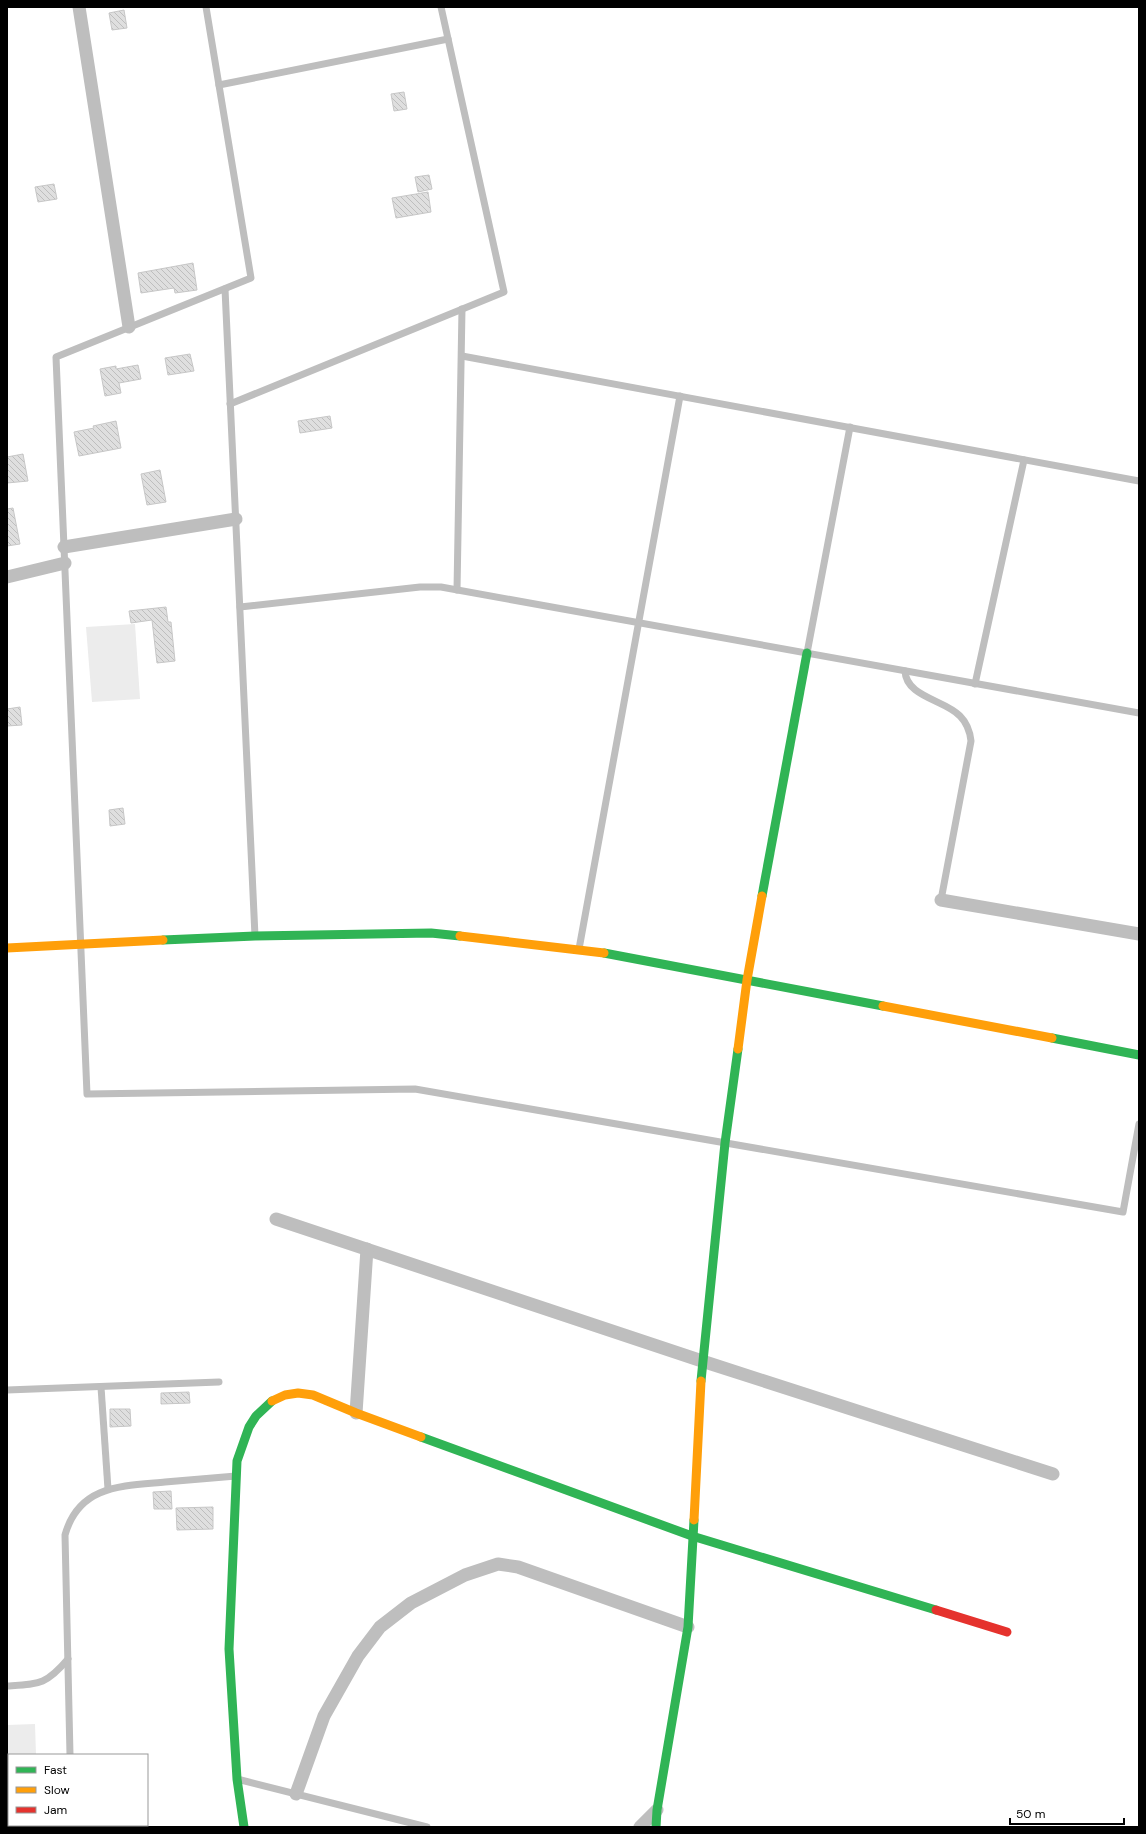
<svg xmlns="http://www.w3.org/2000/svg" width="1146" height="1834" viewBox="0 0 1146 1834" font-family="'DM Sans',sans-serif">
	<defs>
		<pattern id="building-back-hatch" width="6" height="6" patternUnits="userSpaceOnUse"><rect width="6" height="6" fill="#dfdfdf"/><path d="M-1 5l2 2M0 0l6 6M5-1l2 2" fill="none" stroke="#bebebe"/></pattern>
	</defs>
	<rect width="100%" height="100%" fill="#fff"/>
	<g fill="#ececec">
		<polygon points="135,624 140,699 92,702 86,627"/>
		<polygon points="35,1724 36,1755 9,1755 9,1825 39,1825 39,1827 7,1827 7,1725"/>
	</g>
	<g fill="url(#building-back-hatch)" stroke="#c7c7c7">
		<polygon points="124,10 127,28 112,30 109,13"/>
		<polygon points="404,92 407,109 394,111 391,94"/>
		<polygon points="429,175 432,189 418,192 415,177"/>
		<polygon points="54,184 57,199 38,202 35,187"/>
		<polygon points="428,192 431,212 396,218 392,198"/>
		<polygon points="193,263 197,290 175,293 174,288 141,293 138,273"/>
		<polygon points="190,354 194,371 168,375 165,358"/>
		<polygon points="138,365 141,379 119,383 121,393 105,396 100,369 116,366 116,369"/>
		<polygon points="330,416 332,428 300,433 298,421"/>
		<polygon points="116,421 121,448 79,456 74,432 94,428 93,426"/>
		<polygon points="23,454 28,481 7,483 7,457"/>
		<polygon points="160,470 166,502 147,505 141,474"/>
		<polygon points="13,508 20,544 7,546 7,509"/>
		<polygon points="166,607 168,622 171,622 175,661 157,663 152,620 131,623 129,611"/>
		<polygon points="20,707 22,725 7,726 7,709"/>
		<polygon points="123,808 125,824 110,826 109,810"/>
		<polygon points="189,1392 190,1403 161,1404 161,1393"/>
		<polygon points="110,1409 130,1409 131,1426 110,1427"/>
		<polygon points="171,1491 172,1509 154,1509 153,1492"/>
		<polygon points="213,1507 213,1529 177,1530 176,1508"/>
	</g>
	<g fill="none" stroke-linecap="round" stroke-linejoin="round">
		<g stroke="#bebebe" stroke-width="7">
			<polyline points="206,7 251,278 56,357 87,1094 415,1089 1123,1212 1139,1124"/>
			<polyline points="219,85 448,39"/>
			<polyline points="225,289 255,936"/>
			<polyline points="462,356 1139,481"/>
			<polyline points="230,404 504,292 441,7"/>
			<polyline points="457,590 462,309"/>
			<polyline points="240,607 420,587 441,587 1139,713"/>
			<polyline points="807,653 850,427"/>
			<path d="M905,671C906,697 945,700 960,716C967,723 970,732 971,741L941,900"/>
			<polyline points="975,684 1024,460"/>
			<polyline points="579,949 680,396"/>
			<polyline points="101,1387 108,1489"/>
			<polyline points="7,1390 219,1382"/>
			<path d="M7,1686C39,1684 46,1685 68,1659"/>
			<path d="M70,1755L65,1535C79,1485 122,1486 165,1482C189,1480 212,1478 236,1476"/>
			<polyline points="237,1779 427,1827"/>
			<polyline points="71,1825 71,1827"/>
		</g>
		<g stroke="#bebebe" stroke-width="13">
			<polyline points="79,7 129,327"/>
			<polyline points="64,547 236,519"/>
			<polyline points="7,577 65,563"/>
			<polyline points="941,900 1139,934"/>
			<polyline points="276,1219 702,1361 1053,1474"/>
			<polyline points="356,1413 367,1249"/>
			<polyline points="296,1794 324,1716 358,1656 380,1627 411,1603 465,1575 498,1564 518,1567 688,1627"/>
			<polyline points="640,1827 657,1810"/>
		</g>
		<g stroke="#30b455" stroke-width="9">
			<polyline points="762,896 807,653"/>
			<polyline points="163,940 255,936 431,933 460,936"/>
			<polyline points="604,953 883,1006"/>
			<polyline points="1052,1038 1139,1055"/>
			<polyline points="701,1381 725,1143 738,1049"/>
			<polyline points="421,1437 692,1536 936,1610"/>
			<polyline points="244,1827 237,1779 229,1649 237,1461 249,1427 256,1416 272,1401"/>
			<polyline points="656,1827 657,1810 688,1627 694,1520"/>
		</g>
		<g stroke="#ff9f0a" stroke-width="9">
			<polyline points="460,936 604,953"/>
			<polyline points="7,948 163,940"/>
			<polyline points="883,1006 1052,1038"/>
			<polyline points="738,1049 747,980 762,896"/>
			<polyline points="272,1401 285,1395 298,1393 313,1395 356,1413 421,1437"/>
			<polyline points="694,1520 701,1381"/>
		</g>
		<polyline stroke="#e5322d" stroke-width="9" points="936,1610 1007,1632"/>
	</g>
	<rect width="1146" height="1834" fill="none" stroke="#000000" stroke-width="16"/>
	<rect x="8" y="1754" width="140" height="72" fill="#ffffff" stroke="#999999"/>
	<rect x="16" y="1767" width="20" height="6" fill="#30b455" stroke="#999999"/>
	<text x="44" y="1774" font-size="12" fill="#000000">Fast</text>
	<rect x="16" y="1787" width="20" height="6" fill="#ff9f0a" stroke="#999999"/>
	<text x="44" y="1794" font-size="12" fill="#000000">Slow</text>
	<rect x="16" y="1807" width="20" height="6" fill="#e5322d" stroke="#999999"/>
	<text x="44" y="1814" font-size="12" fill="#000000">Jam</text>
	<path d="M1010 1818v6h114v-6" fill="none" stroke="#000000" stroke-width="2"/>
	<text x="1016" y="1818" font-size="12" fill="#000000" stroke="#ffffff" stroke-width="3" paint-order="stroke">50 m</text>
</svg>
